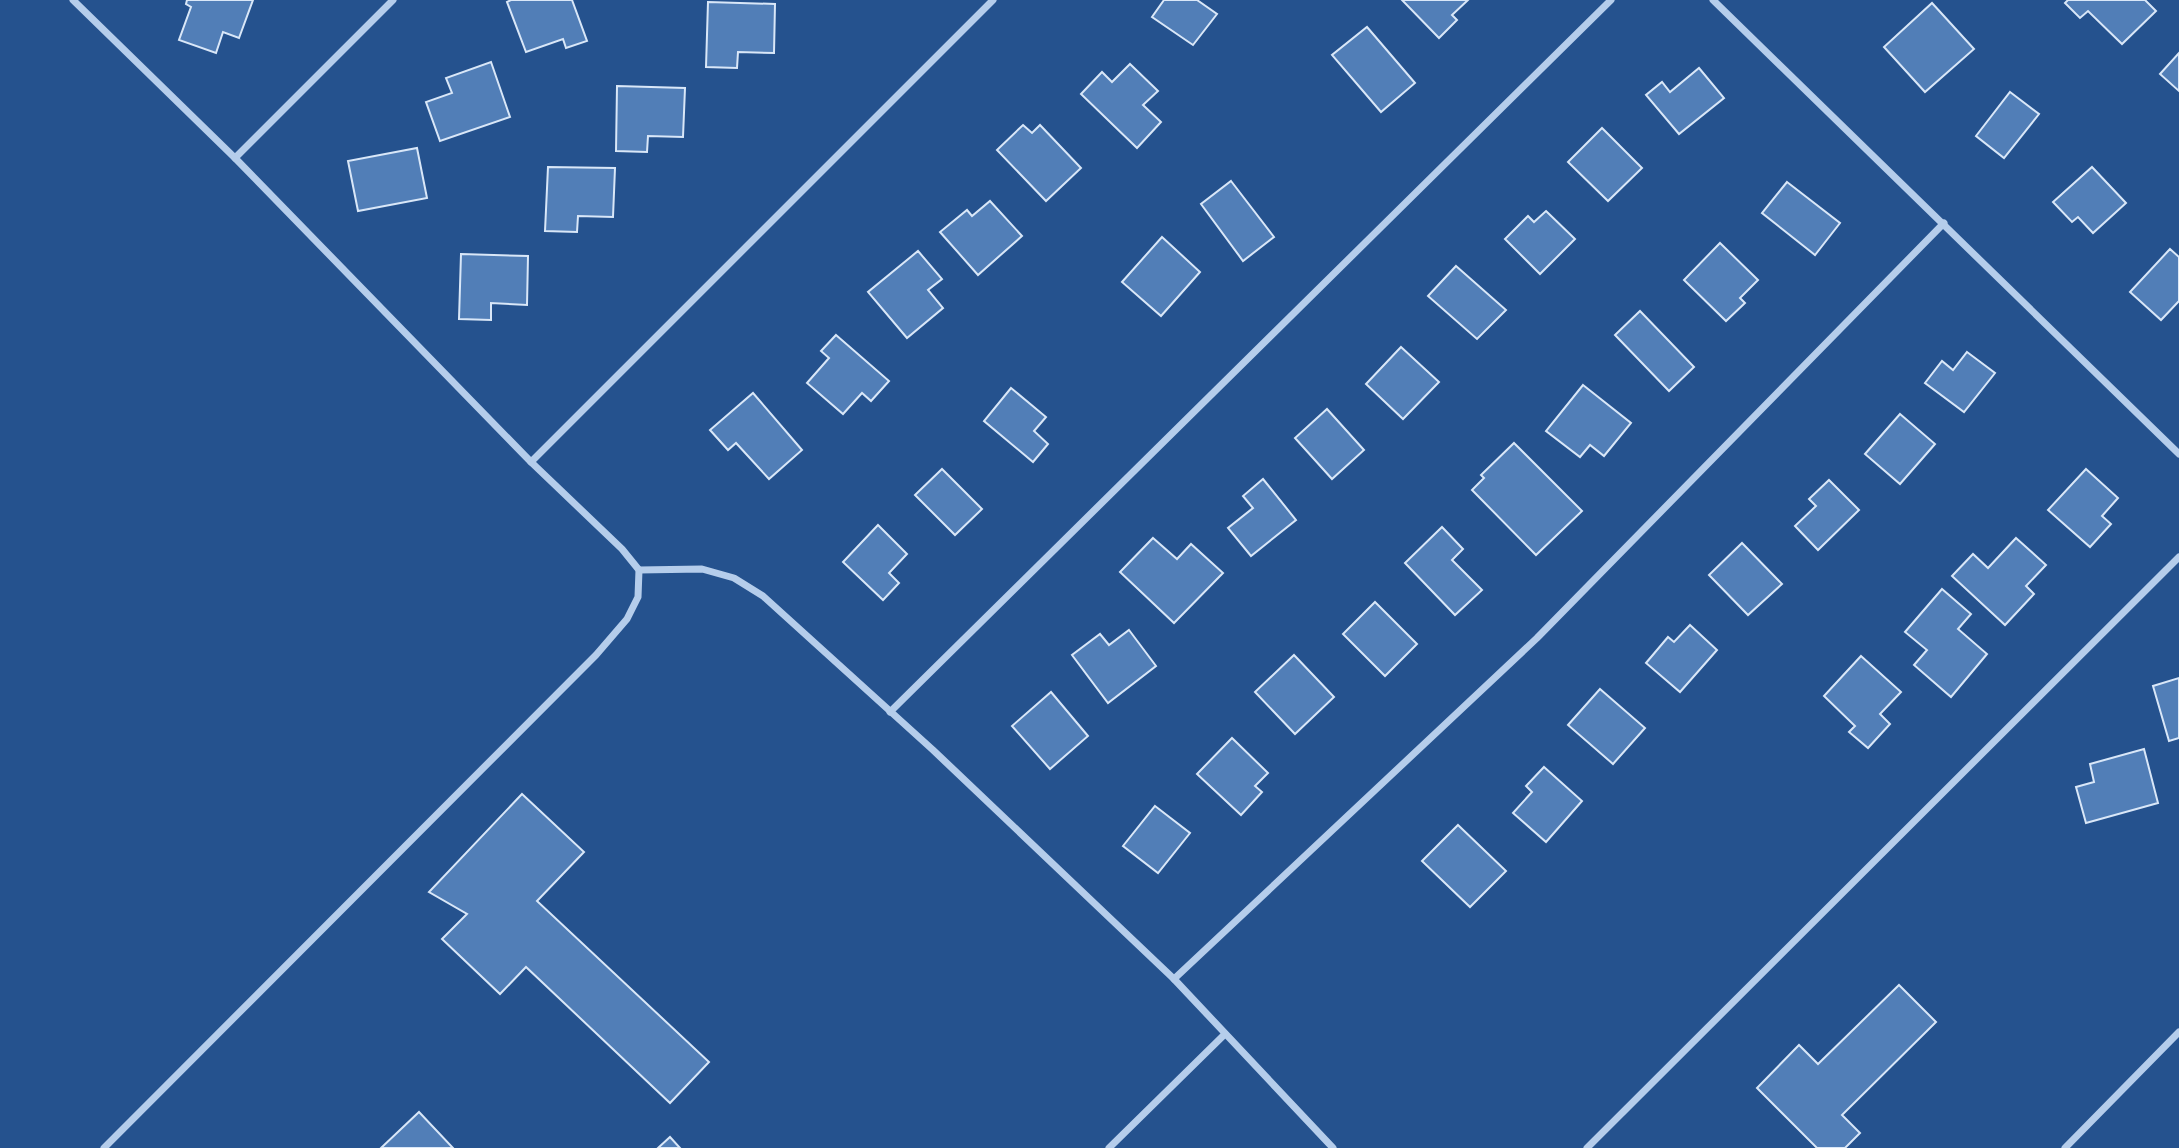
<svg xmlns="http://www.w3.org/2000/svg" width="2179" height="1148" viewBox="0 0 2179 1148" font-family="Montserrat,sans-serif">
	<rect width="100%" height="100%" fill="#25528e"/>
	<g fill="#517eb7" stroke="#d9e7f8" stroke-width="2">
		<polygon points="187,0 253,0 239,38 223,32 216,53 179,40 191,7 186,4"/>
		<polygon points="511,0 572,0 587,41 566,48 563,39 526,52 507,2"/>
		<polygon points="1164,0 1197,0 1217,14 1193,45 1152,17"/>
		<polygon points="1402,0 1468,0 1452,15 1457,20 1439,38"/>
		<polygon points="2068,0 2145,0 2156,11 2122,44 2088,11 2080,18 2065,3"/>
		<polygon points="708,2 775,4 774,53 738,52 737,68 706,67"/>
		<polygon points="1932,3 1974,49 1925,92 1884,47"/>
		<polygon points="1367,27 1415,83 1381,112 1332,55"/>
		<polygon points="2179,53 2179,91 2160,74"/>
		<polygon points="491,62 510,117 440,141 426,102 452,93 446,78"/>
		<polygon points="1130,64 1158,91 1143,105 1161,122 1137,148 1081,94 1102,72 1112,82"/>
		<polygon points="1699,68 1724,98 1679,134 1646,95 1662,82 1670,92"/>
		<polygon points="617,86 685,88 683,137 648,136 647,152 616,151"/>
		<polygon points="2010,92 2039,114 2004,158 1976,136"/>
		<polygon points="1023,125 1032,133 1040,125 1081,168 1046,201 997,150"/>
		<polygon points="1602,128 1642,168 1608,201 1568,162"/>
		<polygon points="417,148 427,198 358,211 348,161"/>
		<polygon points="548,167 615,168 613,217 578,216 577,232 545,231"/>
		<polygon points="2092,167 2126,203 2093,233 2078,217 2072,222 2053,202"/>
		<polygon points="1231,181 1274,237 1243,261 1201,204"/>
		<polygon points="1787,182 1840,223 1815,255 1762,213"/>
		<polygon points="990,201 1022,236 978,275 940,232 967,210 972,216"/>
		<polygon points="1546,211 1575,239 1540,274 1505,239 1528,216 1534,222"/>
		<polygon points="1162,237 1200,272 1161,316 1122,282"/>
		<polygon points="1720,243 1758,280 1740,298 1745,303 1726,321 1684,280"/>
		<polygon points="2170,249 2179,257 2179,301 2161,320 2130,292"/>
		<polygon points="918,251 942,279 928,290 943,308 907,338 868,292"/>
		<polygon points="461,254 528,256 527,305 491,303 491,320 459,319"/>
		<polygon points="1456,266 1506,310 1477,339 1428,296"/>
		<polygon points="1640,311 1694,367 1669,391 1615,335"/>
		<polygon points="836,335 889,381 871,401 862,393 843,414 807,383 829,358 821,351"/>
		<polygon points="1401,347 1439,382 1403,419 1366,384"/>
		<polygon points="1967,352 1995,373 1964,412 1925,383 1942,361 1953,370"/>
		<polygon points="1583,385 1631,423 1604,456 1590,445 1580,457 1546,431"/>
		<polygon points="1011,388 1046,417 1034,431 1048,444 1033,462 984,421"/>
		<polygon points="753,393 802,450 769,479 736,443 728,450 710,430"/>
		<polygon points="1327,409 1364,450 1332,479 1295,438"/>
		<polygon points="1900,414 1935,444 1900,484 1865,454"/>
		<polygon points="1514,443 1582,511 1536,555 1472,490 1484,478 1481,475"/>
		<polygon points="942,469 982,509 955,535 915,495"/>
		<polygon points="2086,469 2118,498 2102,516 2111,524 2090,547 2048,510"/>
		<polygon points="1263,479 1296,520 1251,556 1228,528 1253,508 1243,496"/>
		<polygon points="1829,480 1859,510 1818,550 1795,526 1816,506 1809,499"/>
		<polygon points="878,525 907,554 889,573 899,583 883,600 843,562"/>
		<polygon points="1442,527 1463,549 1452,560 1482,590 1455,615 1405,563"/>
		<polygon points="1153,538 1177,559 1191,544 1223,573 1174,623 1120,572"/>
		<polygon points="2016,538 2046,565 2026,586 2034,594 2005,625 1952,576 1973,554 1988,568"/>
		<polygon points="1742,543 1782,584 1748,615 1709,575"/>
		<polygon points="1942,589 1971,614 1958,629 1987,654 1951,697 1914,665 1927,650 1905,632"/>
		<polygon points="1375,602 1417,644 1385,676 1343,634"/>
		<polygon points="1690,625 1717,650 1680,692 1646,663 1668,637 1674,642"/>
		<polygon points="1129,630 1156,666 1108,703 1072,655 1100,634 1109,645"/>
		<polygon points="1294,655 1334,697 1295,734 1255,692"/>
		<polygon points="1861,656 1901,692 1880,714 1890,724 1868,748 1849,732 1855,726 1824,696"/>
		<polygon points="2179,678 2179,738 2169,741 2153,686"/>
		<polygon points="1600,689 1645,728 1613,764 1568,725"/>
		<polygon points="1051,692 1088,736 1050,769 1012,726"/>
		<polygon points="1232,738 1268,773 1255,786 1262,792 1241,815 1197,774"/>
		<polygon points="2144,749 2158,803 2086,823 2076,787 2094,782 2090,764"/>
		<polygon points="1544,767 1582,801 1546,842 1513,813 1532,792 1526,786"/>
		<polygon points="522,794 584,852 537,901 709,1062 670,1103 526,967 500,994 442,939 467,914 429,892"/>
		<polygon points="1155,806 1190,833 1158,873 1123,846"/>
		<polygon points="1458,825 1506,871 1470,907 1422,861"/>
		<polygon points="1899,985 1936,1022 1842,1115 1860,1133 1845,1148 1817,1148 1757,1088 1799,1045 1818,1064"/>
		<polygon points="419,1112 453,1148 381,1148"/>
		<polygon points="670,1137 680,1148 658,1148"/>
	</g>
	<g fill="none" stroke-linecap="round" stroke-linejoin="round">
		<g stroke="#b5cdeb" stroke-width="7">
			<polyline points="73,0 235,158 531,462 622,549 639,570 638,597 627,619 596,655 104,1148"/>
			<polyline points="1713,0 2179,454"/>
			<polyline points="235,158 393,0"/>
			<polyline points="531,462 993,0"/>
			<polyline points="639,570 702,569 734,578 763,596 933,750 1174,979 1333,1148"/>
			<polyline points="890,712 1611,0"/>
			<polyline points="1174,979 1537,638 1944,223"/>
			<polyline points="1109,1148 1225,1034"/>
			<polyline points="1587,1148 2179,557"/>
			<polyline points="2065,1148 2179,1032"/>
		</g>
	</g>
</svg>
